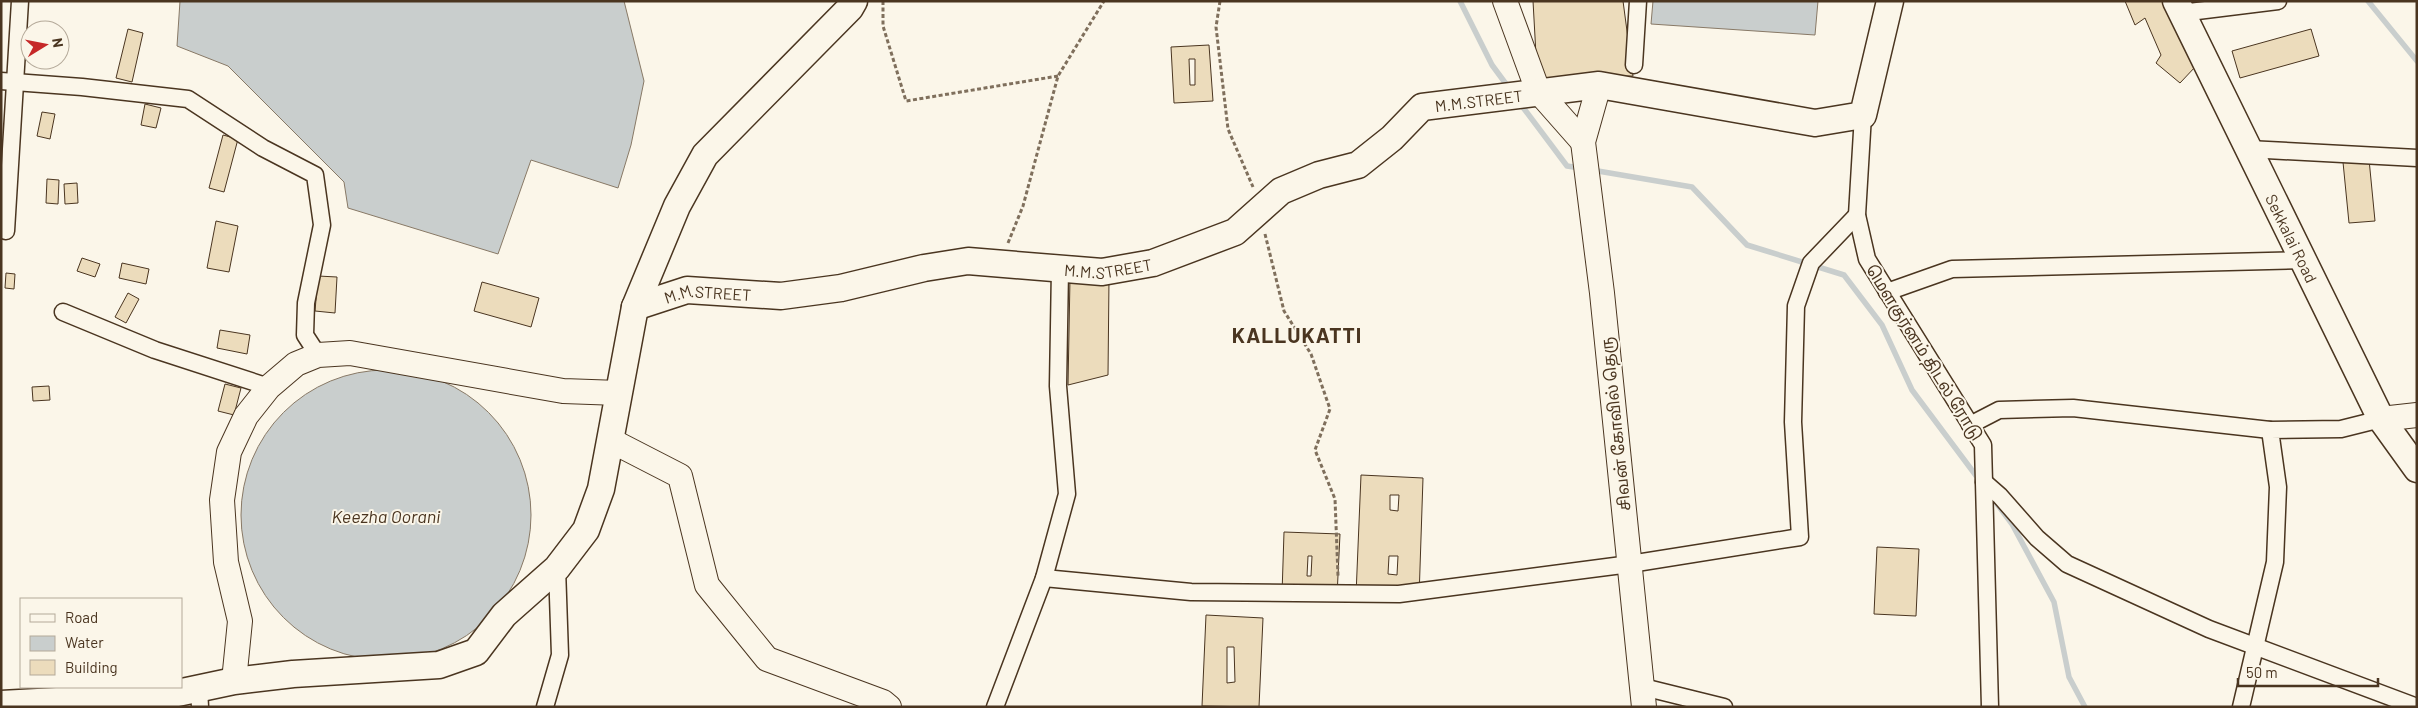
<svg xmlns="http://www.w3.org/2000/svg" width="2418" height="708" viewBox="0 0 2418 708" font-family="Barlow,'Noto Sans Tamil',sans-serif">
	<rect width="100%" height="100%" fill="#fbf6e9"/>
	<g fill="#c9cecd" stroke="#887966">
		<polygon points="180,1 624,1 644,81 631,145 618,188 531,160 498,254 348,208 344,182 228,66 177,46"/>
		<polygon points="1653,1 1818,1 1815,35 1651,24"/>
		<circle cx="386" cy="515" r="145"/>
	</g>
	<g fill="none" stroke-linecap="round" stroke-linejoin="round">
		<g stroke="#c9cecd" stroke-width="5.5">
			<polyline points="1460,1 1492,65 1509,88"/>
			<polyline points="2368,1 2417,61"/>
			<polyline points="1519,102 1567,166 1580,168"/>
			<polyline points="1592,170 1692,187 1747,245 1844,275 1882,325 1912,390 1980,481"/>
			<polyline points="1997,504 2012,524 2054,602 2069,677 2085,707"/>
		</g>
	</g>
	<g fill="#ecdcbc" stroke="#4a3520" fill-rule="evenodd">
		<polygon points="1533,1 1623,1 1633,76 1550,79 1538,91"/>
		<polygon points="2125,1 2165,1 2196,66 2180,83 2156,63 2161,55 2145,18 2135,25"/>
		<polygon points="128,29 143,33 132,82 116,78"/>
		<polygon points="2311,29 2319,56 2240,78 2232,51"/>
		<path d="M1209,45L1213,101L1174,103L1171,47ZM1189,59H1195V85H1190Z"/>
		<polygon points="145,104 161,108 156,128 141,125"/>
		<polygon points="42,112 55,114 50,139 37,136"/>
		<polygon points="223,135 238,139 224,192 209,188"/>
		<polygon points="2368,149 2375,221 2349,223 2342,152"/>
		<polygon points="47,179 59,180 58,204 46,203"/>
		<polygon points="77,183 78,203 65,204 64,184"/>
		<polygon points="216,221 238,226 229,272 207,268"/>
		<polygon points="82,258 100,264 95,277 77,271"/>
		<polygon points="122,263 149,269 146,284 119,278"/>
		<polygon points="6,273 15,274 14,289 5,288"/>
		<polygon points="318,276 337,277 335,313 315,311"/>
		<polygon points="1070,278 1109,279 1108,375 1068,385"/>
		<polygon points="482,282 539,298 531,327 474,311"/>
		<polygon points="128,293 139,299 126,323 115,317"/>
		<polygon points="220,330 250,335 247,354 217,348"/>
		<polygon points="225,384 241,388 234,415 218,411"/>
		<polygon points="49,386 50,400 33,401 32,387"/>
		<path d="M1361,475L1423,478L1419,598L1356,595ZM1390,495H1399L1398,511L1390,510ZM1389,556H1398L1397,575L1388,574Z"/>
		<path d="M1284,532L1340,534L1337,596L1282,594ZM1308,556H1312L1311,576H1307Z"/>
		<polygon points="1877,547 1919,549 1916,616 1874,614"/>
		<path d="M1206,615L1263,618L1259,707L1202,706ZM1227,647H1234L1235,682L1227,683Z"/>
	</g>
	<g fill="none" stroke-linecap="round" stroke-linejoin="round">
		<defs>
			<g id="street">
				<polyline points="2181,13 2278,1"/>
				<polyline points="1634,65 1638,1"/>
				<polyline points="1,81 82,87 188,99 263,148 315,175 322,225 306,303 305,335 318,355"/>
				<polyline points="1863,115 1857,215 1867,259 1983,445 1990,707"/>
				<polyline points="2248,149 2417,158"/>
				<polyline points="6,231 20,1"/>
				<polyline points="1887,292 1952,269 2303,260"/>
				<polyline points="63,312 155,350 269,387"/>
				<polyline points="1970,425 1999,410 2073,408 2270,430"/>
				<polyline points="1984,482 2000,496 2037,538 2067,564 2209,629 2417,707"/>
				<polyline points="1044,578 1191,592 1399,594 1630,564 1800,537 1793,422 1796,306 1811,263 1857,215"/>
				<polyline points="1643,687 1724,707"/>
				<polyline points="199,689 200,707"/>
				<polyline points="545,707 560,655 557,568"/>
				<polyline points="995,707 1044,578 1067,494 1058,386 1060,269"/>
				<polyline points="2241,707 2275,562 2278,487 2270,430 2341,429 2381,419"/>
			</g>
			<g id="secondary">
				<polyline points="1505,1 1538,91 1583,142"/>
				<polyline points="1599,85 1583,142 1602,293 1644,707"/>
				<polyline points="2381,419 2417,415"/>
				<polyline points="610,440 680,476 707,585 767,659 883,702 889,707"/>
				<polyline points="234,681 240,621 226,562 222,500 229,452 246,416 269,387 296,364 318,355 350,353 563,391 619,393"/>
			</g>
			<g id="primary">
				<path id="s1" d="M2176,1L2381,419L2417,469"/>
				<path id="s2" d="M635,307L687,290L781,296L841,288L924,268L968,261L1102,272L1153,263L1235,232L1281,191L1319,175L1358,165L1392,138L1422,107L1599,85L1815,123L1863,115L1890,1"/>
				<polyline points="1,704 168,695 234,681 293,674 439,665 476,652 504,615 557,568 586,530 601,489 635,307 677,206 705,155 850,8 854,1"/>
			</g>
		</defs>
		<use href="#street" stroke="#4a3520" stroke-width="19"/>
		<use href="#secondary" stroke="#4a3520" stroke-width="26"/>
		<use href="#primary" stroke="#4a3520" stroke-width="29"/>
		<g stroke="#7f6f5c" stroke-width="3" stroke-dasharray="4 2.5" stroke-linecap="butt">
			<polyline points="883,1 883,26 906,101 1058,76"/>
			<polyline points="1220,1 1216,27 1228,129 1253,187"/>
			<polyline points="1265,234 1284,311 1311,354 1330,409 1315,450 1335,499 1338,576"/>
			<polyline points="1008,243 1023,206 1058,76 1104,1"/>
		</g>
		<use href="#street" stroke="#fbf6e9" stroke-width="16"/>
		<use href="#secondary" stroke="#fbf6e9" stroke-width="24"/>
		<use href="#primary" stroke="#fbf6e9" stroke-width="26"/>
	</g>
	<g text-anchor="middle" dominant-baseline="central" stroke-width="4" stroke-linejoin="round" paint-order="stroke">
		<g font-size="16" fill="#4a3520" stroke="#fbf6e9">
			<text stroke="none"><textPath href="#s2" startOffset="900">M.M.STREET</textPath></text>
			<text stroke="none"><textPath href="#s1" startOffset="264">Sekkalai Road</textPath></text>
			<text stroke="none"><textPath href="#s2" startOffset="480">M.M.STREET</textPath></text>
			<text stroke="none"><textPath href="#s2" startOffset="75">M.M.STREET</textPath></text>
			<text transform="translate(1925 352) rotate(58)">மௌகுர்னம் திடல் ரோடு</text>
			<text transform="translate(1615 424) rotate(-96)">சிவன் கோவில் தெரு</text>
		</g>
		<g font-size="18" font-style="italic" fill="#4a3520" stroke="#fbf6e9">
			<text x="386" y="516">Keezha Oorani</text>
		</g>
		<g font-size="21" font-weight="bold" letter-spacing="1" fill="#4a3520" stroke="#fbf6e9">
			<text x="1297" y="334">KALLUKATTI</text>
		</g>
	</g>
	<rect width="2418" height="708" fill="none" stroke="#4a3520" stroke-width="5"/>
	<rect x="20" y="598" width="162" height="90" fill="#fbf6e9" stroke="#b4a999"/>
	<rect x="30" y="614" width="25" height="8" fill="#fbf6e9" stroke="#b4a999"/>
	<text x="65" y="623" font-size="15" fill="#4a3520">Road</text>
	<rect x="30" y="636" width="25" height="15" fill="#c9cecd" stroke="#b4a999"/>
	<text x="65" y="648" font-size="15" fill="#4a3520">Water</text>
	<rect x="30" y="660" width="25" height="15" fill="#ecdcbc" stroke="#b4a999"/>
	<text x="65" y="673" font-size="15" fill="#4a3520">Building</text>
	<g transform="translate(45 45) rotate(80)"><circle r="24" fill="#fbf6e9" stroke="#b4a999"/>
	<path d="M0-4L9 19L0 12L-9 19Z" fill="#c62828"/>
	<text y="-8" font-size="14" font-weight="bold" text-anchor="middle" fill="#4a3520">N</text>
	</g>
	<path d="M2238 678v8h140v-8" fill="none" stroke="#4a3520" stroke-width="2.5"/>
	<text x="2246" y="678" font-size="15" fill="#4a3520" stroke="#fbf6e9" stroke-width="4" paint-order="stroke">50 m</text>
</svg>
